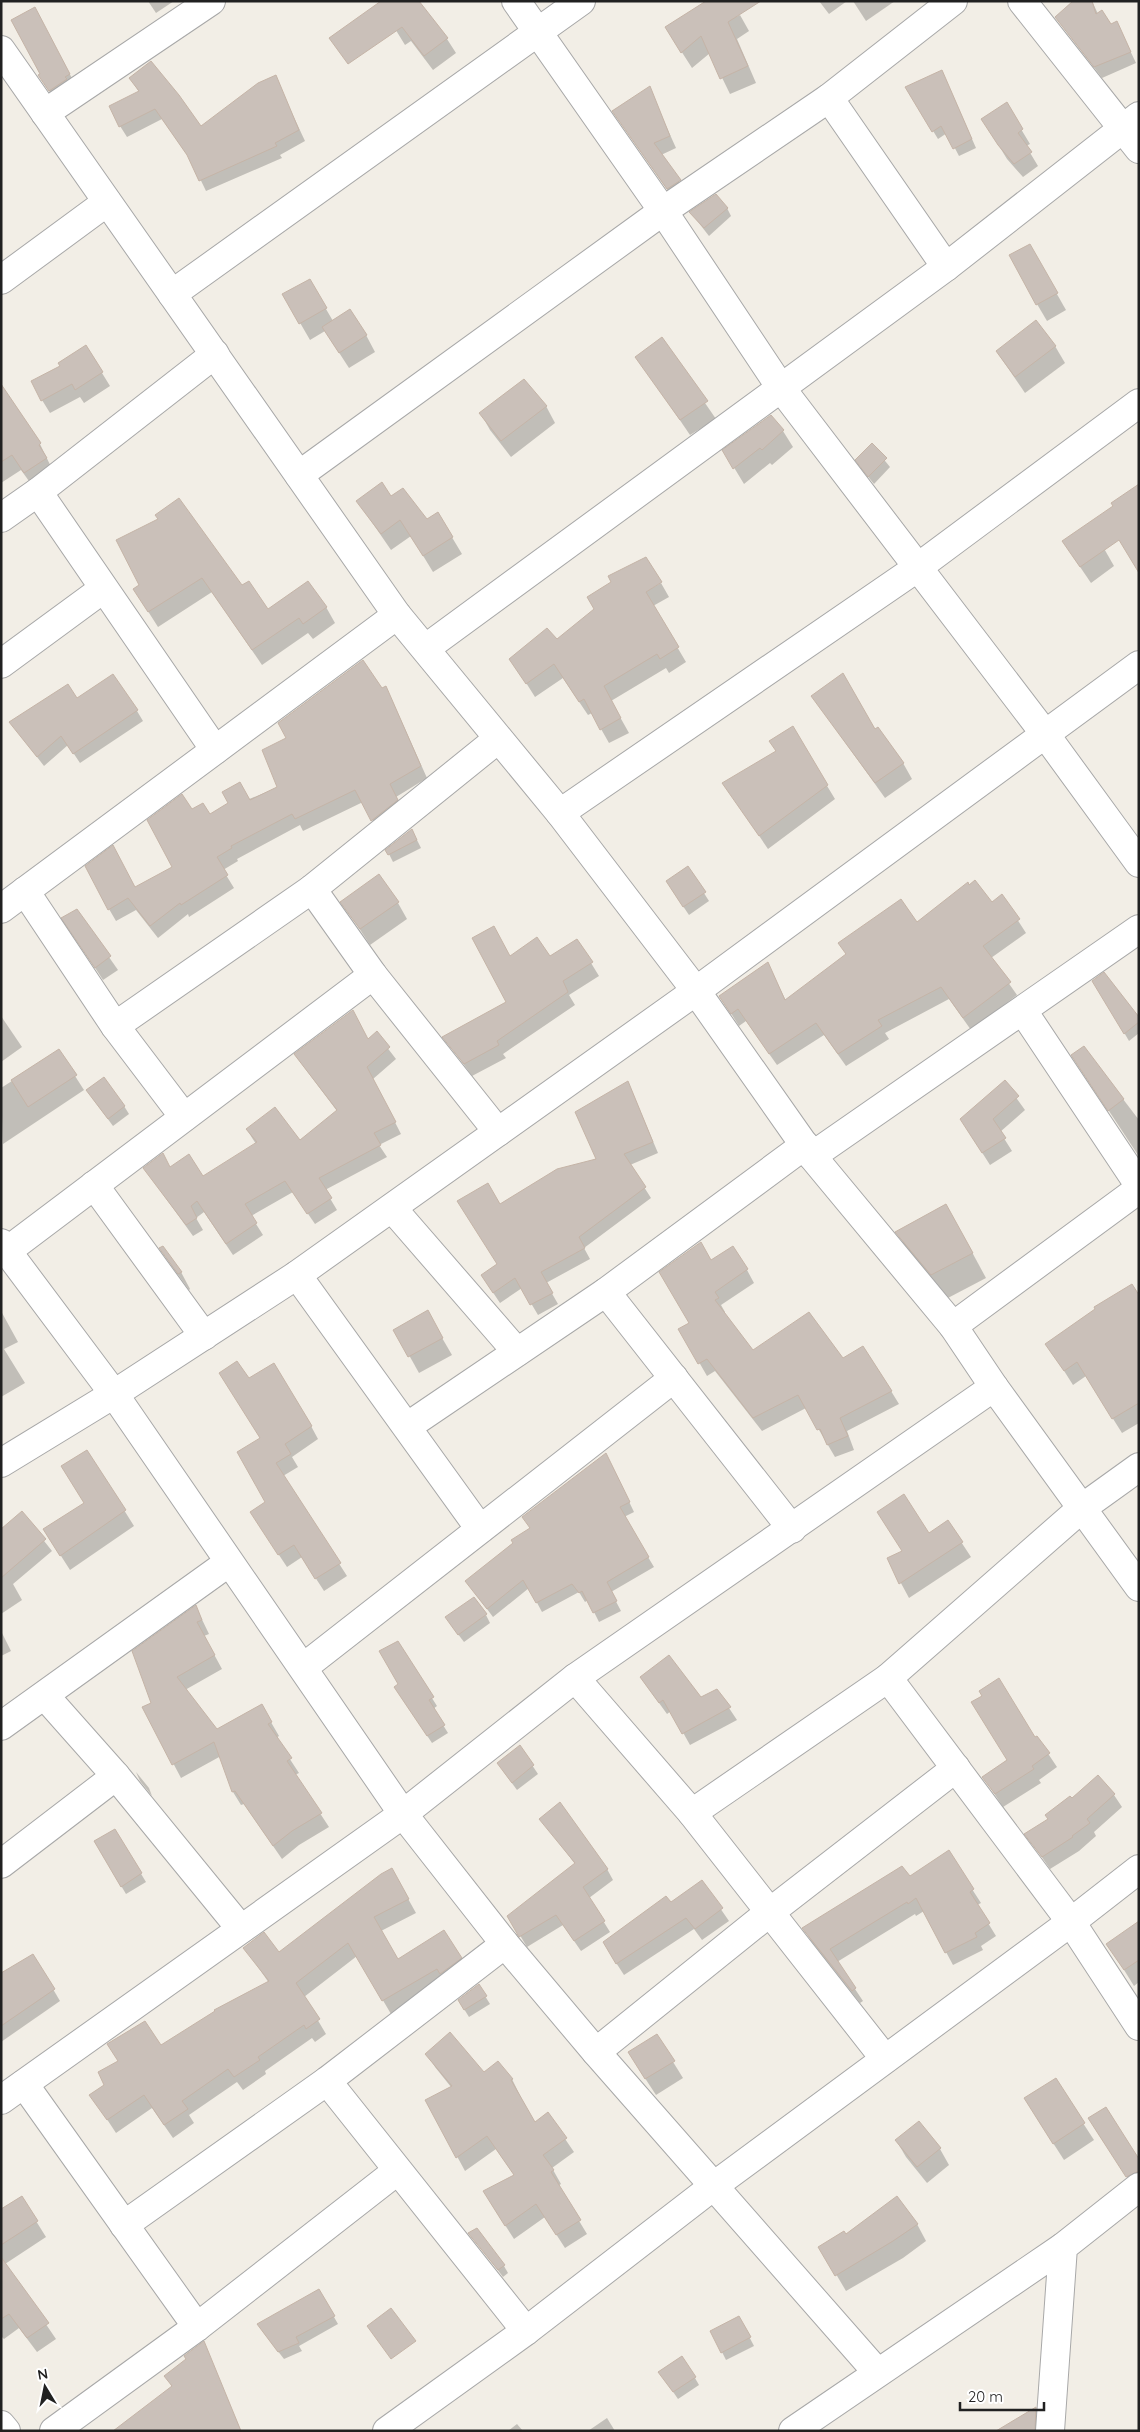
<svg xmlns="http://www.w3.org/2000/svg" width="1140" height="2432" viewBox="0 0 1140 2432" font-family="Quicksand,sans-serif">
	<rect width="100%" height="100%" fill="#f2eee6"/>
	<g fill="#0003">
		<polygon points="148,1 174,1 156,13"/>
		<polygon points="378,1 417,1 447,39 456,53 433,70 411,41 405,45"/>
		<polygon points="819,1 847,1 829,14"/>
		<polygon points="853,1 895,1 866,21"/>
		<polygon points="1074,1 1092,1 1098,14 1110,26 1117,23 1136,63 1102,78 1056,17"/>
		<polygon points="740,15 749,31 737,39 756,83 730,94 710,53 692,68 676,43"/>
		<polygon points="39,17 74,82 55,99 44,84"/>
		<polygon points="275,77 305,141 280,155 282,158 206,191 191,160 162,119 127,137 120,126 139,92 130,78 200,128"/>
		<polygon points="946,80 976,148 959,156 947,133 938,139 907,88"/>
		<polygon points="649,88 676,148 661,155 687,193 675,201 613,111"/>
		<polygon points="1006,104 1030,144 1026,146 1038,166 1023,177 1007,159 991,133"/>
		<polygon points="727,208 731,216 709,236 691,213"/>
		<polygon points="1029,245 1066,310 1047,321 1037,304"/>
		<polygon points="309,280 333,321 366,335 375,352 349,368 325,331 310,340 284,295"/>
		<polygon points="661,339 716,419 690,435 637,357"/>
		<polygon points="1055,346 1065,363 1025,393 997,352"/>
		<polygon points="86,347 110,386 84,403 80,397 50,413 42,400 61,367"/>
		<polygon points="546,406 555,423 511,457 490,430 481,414"/>
		<polygon points="1,409 40,444 55,475 34,488 21,470 1,483"/>
		<polygon points="770,417 783,431 793,447 772,465 770,463 744,484 724,451"/>
		<polygon points="872,445 890,467 874,484 861,468"/>
		<polygon points="391,498 426,521 438,514 462,554 433,572 411,536 391,550 358,502"/>
		<polygon points="160,520 268,610 326,607 335,623 313,639 308,633 262,665 212,592 158,627 144,605 141,586"/>
		<polygon points="1090,524 1114,566 1091,583 1074,558"/>
		<polygon points="661,583 669,597 653,606 686,662 669,673 666,668 611,701 629,733 609,743 592,713 588,715 563,678 535,697 511,659 557,641"/>
		<polygon points="382,690 392,700 427,778 396,797 404,813 379,833 363,802 303,831 300,825 237,859 238,861 223,870 234,888 189,917 188,914 158,938 136,910 116,921 109,909 135,888 174,867 192,811 210,815 279,787"/>
		<polygon points="812,696 875,731 903,763 912,779 885,798"/>
		<polygon points="77,700 137,711 143,721 80,763 68,745 44,766 10,722"/>
		<polygon points="792,728 835,799 768,849 724,784 777,752"/>
		<polygon points="416,838 421,848 393,862 387,850"/>
		<polygon points="688,868 709,901 689,915 672,890"/>
		<polygon points="969,886 992,903 1002,896 1026,933 991,958 1017,995 971,1030 949,999 885,1033 889,1039 846,1066 824,1035 777,1065 746,1021 739,1026 720,996 768,964 786,1001 917,923"/>
		<polygon points="342,902 398,903 407,919 370,945"/>
		<polygon points="76,910 118,970 103,980 71,931"/>
		<polygon points="577,940 599,976 569,995 575,1005 503,1054 506,1058 472,1076 444,1037 508,1003 510,958 550,958"/>
		<polygon points="1094,981 1139,1019 1139,1033 1129,1041"/>
		<polygon points="1,1016 22,1047 1,1062"/>
		<polygon points="376,1033 396,1059 373,1079 401,1134 379,1145 387,1157 325,1190 337,1210 315,1224 293,1192 251,1216 263,1235 233,1255 204,1212 196,1218 203,1230 193,1236 152,1179 170,1168 203,1177 256,1144 247,1130 300,1141 337,1111 295,1055 368,1040"/>
		<polygon points="1084,1048 1139,1120 1138,1155 1078,1064"/>
		<polygon points="59,1051 84,1090 3,1144 1,1088"/>
		<polygon points="628,1082 658,1153 630,1165 651,1198 584,1248 590,1259 546,1283 558,1304 538,1315 522,1288 500,1303 482,1276 498,1265 499,1205 597,1159"/>
		<polygon points="1005,1082 1025,1110 1000,1132 1012,1151 990,1165 969,1132"/>
		<polygon points="93,1099 124,1106 129,1114 113,1126"/>
		<polygon points="960,1230 986,1278 946,1299 911,1257 897,1232"/>
		<polygon points="161,1249 181,1272 190,1289 189,1290 171,1265"/>
		<polygon points="711,1262 747,1270 754,1283 721,1305 725,1312 723,1313 753,1352 843,1360 891,1391 899,1404 847,1431 854,1450 835,1457 806,1408 762,1431 715,1371 707,1376 680,1329 691,1323"/>
		<polygon points="1139,1298 1139,1423 1122,1433 1086,1376 1073,1385 1047,1344"/>
		<polygon points="1,1311 18,1342 4,1349 25,1383 1,1397"/>
		<polygon points="427,1312 452,1355 419,1373 395,1330"/>
		<polygon points="248,1380 311,1426 318,1439 292,1457 298,1467 283,1476 347,1576 324,1591 302,1557 287,1567 259,1525 267,1502 261,1439"/>
		<polygon points="87,1451 134,1526 70,1570 54,1545 85,1504"/>
		<polygon points="611,1464 634,1512 624,1517 654,1567 611,1592 621,1611 599,1622 588,1600 585,1602 579,1592 542,1612 529,1588 493,1617 466,1581"/>
		<polygon points="22,1513 52,1551 13,1584 22,1600 1,1614 1,1531"/>
		<polygon points="948,1522 971,1557 909,1598 888,1559 903,1552"/>
		<polygon points="196,1607 209,1634 204,1636 222,1669 185,1690 216,1731 261,1705 279,1736 276,1738 299,1773 295,1775 329,1827 299,1845 282,1859 244,1804 241,1805 233,1792 221,1756 181,1778 144,1708 152,1703"/>
		<polygon points="486,1615 490,1623 464,1642 451,1625"/>
		<polygon points="1,1631 11,1651 1,1656"/>
		<polygon points="397,1643 437,1706 433,1709 448,1733 432,1743 400,1695"/>
		<polygon points="641,1678 701,1699 717,1690 737,1720 690,1745 671,1711 667,1714"/>
		<polygon points="1037,1737 1057,1767 1039,1780 1041,1783 1003,1807 984,1778"/>
		<polygon points="520,1747 538,1774 517,1790 503,1771"/>
		<polygon points="136,1772 149,1788 152,1796 140,1781"/>
		<polygon points="1098,1777 1114,1795 1122,1807 1094,1832 1096,1836 1079,1851 1050,1869 1026,1834 1049,1820"/>
		<polygon points="541,1819 607,1869 613,1880 589,1898 610,1932 581,1951 563,1925 527,1947 509,1917 575,1864"/>
		<polygon points="115,1831 146,1882 126,1894 95,1842"/>
		<polygon points="948,1852 981,1903 977,1905 996,1936 981,1946 983,1950 953,1965 924,1911 916,1916 915,1914 837,1962 863,2001 860,2003 811,1941 804,1928 910,1877"/>
		<polygon points="392,1870 416,1913 381,1931 398,1960 461,1958 469,1972 446,1982 391,2014 357,1956 304,1997 326,2034 315,2042 312,2038 265,2071 266,2074 243,2090 237,2082 189,2115 194,2123 173,2138 152,2108 116,2133 91,2095 161,2047 269,1983 245,1948 279,1954"/>
		<polygon points="702,1882 729,1921 702,1940 694,1929 624,1975 611,1955 670,1904"/>
		<polygon points="1139,1939 1139,1982 1134,1986 1108,1944"/>
		<polygon points="33,1955 60,2001 1,2042 1,1974"/>
		<polygon points="485,1996 490,2004 469,2017 459,2001"/>
		<polygon points="657,2036 683,2078 656,2095 639,2069"/>
		<polygon points="427,2054 484,2074 512,2079 534,2124 548,2114 574,2152 552,2168 561,2184 558,2186 587,2234 565,2248 545,2217 514,2239 492,2205 515,2176 496,2149 465,2171 427,2101 451,2087 435,2067"/>
		<polygon points="1055,2080 1094,2140 1064,2160 1035,2115"/>
		<polygon points="1094,2127 1139,2161 1139,2181 1132,2184"/>
		<polygon points="896,2140 940,2149 949,2165 927,2183 906,2157"/>
		<polygon points="21,2197 46,2237 5,2264 56,2339 37,2352 19,2328 4,2339 1,2336 1,2210"/>
		<polygon points="917,2224 926,2241 903,2258 846,2291 820,2247"/>
		<polygon points="470,2233 504,2266 508,2273 503,2277"/>
		<polygon points="319,2291 338,2324 299,2346 302,2351 284,2359 263,2332"/>
		<polygon points="743,2325 754,2346 726,2360 722,2352"/>
		<polygon points="203,2343 241,2431 115,2431 172,2387 166,2376 188,2360"/>
		<polygon points="695,2378 699,2385 678,2399 665,2380"/>
		<polygon points="1036,2409 1045,2425 1044,2431 1013,2431"/>
		<polygon points="607,2418 615,2431 588,2431"/>
		<polygon points="517,2424 523,2431 508,2431"/>
	</g>
	<g fill="#cac0b9" stroke="#c5b4a7">
		<polygon points="381,1 419,1 448,38 424,56 402,27 348,64 329,38"/>
		<polygon points="706,1 761,1 728,22 748,66 720,79 701,36 681,53 665,27"/>
		<polygon points="1073,1 1092,1 1096,14 1102,10 1111,24 1117,21 1131,52 1094,67 1055,17"/>
		<polygon points="35,7 70,74 65,77 67,79 49,91 38,75 40,74 11,20"/>
		<polygon points="151,61 179,95 201,126 258,83 276,75 299,130 275,143 277,146 199,181 187,155 155,109 119,127 109,106 139,91 129,78"/>
		<polygon points="942,70 972,139 953,149 941,126 932,132 905,87"/>
		<polygon points="650,86 670,136 654,143 681,180 667,189 612,111"/>
		<polygon points="1007,102 1023,129 1018,133 1032,152 1014,164 998,145 981,119"/>
		<polygon points="716,194 728,208 704,228 689,212"/>
		<polygon points="1030,244 1058,293 1036,305 1009,255"/>
		<polygon points="310,279 327,308 299,324 282,294"/>
		<polygon points="350,309 367,335 339,353 322,327"/>
		<polygon points="1036,320 1056,346 1015,377 996,351"/>
		<polygon points="662,337 708,401 680,420 635,357"/>
		<polygon points="86,345 103,372 75,390 72,384 41,401 31,381 60,366 58,363"/>
		<polygon points="524,379 547,406 501,441 479,413"/>
		<polygon points="1,384 41,443 39,445 47,458 24,473 12,455 1,462"/>
		<polygon points="771,415 784,430 762,450 760,448 733,469 722,450"/>
		<polygon points="872,443 887,458 868,477 855,460"/>
		<polygon points="382,482 391,496 403,488 427,519 438,512 453,537 423,556 400,520 381,534 356,501"/>
		<polygon points="1139,484 1139,573 1119,540 1080,567 1062,541 1113,506 1111,503"/>
		<polygon points="179,498 242,585 249,581 268,609 308,581 327,607 303,624 299,618 252,650 202,578 148,612 133,589 139,585 116,540 158,519 155,515"/>
		<polygon points="646,557 662,582 646,592 679,647 660,659 657,654 604,686 621,718 600,730 584,699 579,702 554,664 526,684 509,659 547,628 557,639 594,609 587,597 611,582 608,576"/>
		<polygon points="363,660 382,688 386,686 421,766 390,784 398,800 371,821 355,790 295,819 292,814 231,846 232,848 217,857 228,875 181,905 180,903 150,926 128,898 108,910 85,866 113,845 135,887 172,867 147,820 182,794 192,809 203,803 210,814 228,803 222,792 240,782 250,800 277,787 262,750 286,738 278,723"/>
		<polygon points="843,673 875,729 878,727 904,763 875,783 811,696"/>
		<polygon points="113,674 138,710 73,754 61,736 37,757 9,722 68,684 77,698"/>
		<polygon points="793,726 828,785 759,836 722,783 776,751 769,741"/>
		<polygon points="412,829 417,840 388,855 385,850"/>
		<polygon points="688,866 706,892 683,907 666,881"/>
		<polygon points="379,874 399,902 360,929 340,902"/>
		<polygon points="975,880 992,902 1002,894 1020,919 983,946 1011,982 963,1018 941,987 878,1020 882,1026 838,1054 816,1023 769,1054 738,1009 731,1014 719,996 768,962 785,1000 846,954 838,943 901,899 917,922 968,882 969,885"/>
		<polygon points="77,909 111,956 95,968 61,918"/>
		<polygon points="494,926 510,956 537,937 550,956 577,939 593,962 563,981 568,992 497,1041 499,1045 464,1064 442,1037 506,1002 472,938"/>
		<polygon points="1104,972 1139,1017 1139,1022 1124,1034 1092,981"/>
		<polygon points="353,1010 368,1039 377,1031 390,1047 367,1067 396,1122 374,1133 381,1145 319,1178 332,1198 307,1214 285,1181 245,1204 257,1223 226,1244 197,1201 191,1206 197,1218 186,1225 143,1168 163,1153 170,1167 189,1154 203,1176 257,1142 246,1129 275,1107 300,1140 337,1110 294,1054"/>
		<polygon points="1084,1046 1124,1099 1108,1111 1071,1055"/>
		<polygon points="59,1049 77,1075 28,1107 11,1080"/>
		<polygon points="104,1077 125,1106 108,1119 86,1090"/>
		<polygon points="1005,1080 1019,1096 993,1119 1006,1138 982,1153 960,1119"/>
		<polygon points="628,1081 653,1142 624,1154 646,1187 579,1237 585,1248 541,1272 553,1293 530,1305 515,1278 493,1293 481,1275 497,1264 457,1201 488,1183 500,1204 557,1169 596,1159 575,1112"/>
		<polygon points="946,1204 973,1253 931,1275 895,1232"/>
		<polygon points="701,1242 711,1260 733,1246 748,1269 715,1292 719,1298 715,1300 753,1350 809,1312 843,1358 863,1346 892,1391 840,1418 848,1436 827,1445 820,1429 817,1430 798,1395 753,1418 707,1359 698,1364 678,1329 689,1323 659,1272"/>
		<polygon points="163,1246 182,1272 178,1274 159,1248"/>
		<polygon points="1132,1284 1139,1295 1139,1403 1112,1419 1077,1362 1064,1371 1045,1344 1095,1309 1094,1307"/>
		<polygon points="428,1310 443,1338 408,1357 393,1330"/>
		<polygon points="237,1361 249,1378 274,1363 312,1426 285,1444 291,1454 276,1463 341,1563 315,1579 294,1545 278,1555 250,1512 265,1502 237,1452 260,1438 219,1373"/>
		<polygon points="87,1450 126,1510 60,1556 43,1529 84,1503 61,1466"/>
		<polygon points="606,1453 630,1502 620,1507 649,1557 607,1582 617,1601 593,1613 582,1591 579,1593 572,1584 536,1603 523,1580 487,1609 465,1581 513,1543 511,1540 530,1528 522,1517"/>
		<polygon points="904,1494 929,1533 948,1520 963,1542 899,1584 887,1558 902,1551 877,1512"/>
		<polygon points="22,1511 46,1539 1,1578 1,1529"/>
		<polygon points="474,1597 487,1614 458,1635 445,1617"/>
		<polygon points="196,1605 202,1620 197,1622 215,1655 177,1677 217,1729 262,1704 272,1722 268,1724 292,1758 287,1761 322,1813 292,1831 273,1846 235,1791 232,1792 214,1742 172,1765 142,1707 151,1703 132,1651"/>
		<polygon points="398,1641 434,1697 429,1700 445,1725 427,1736 394,1687 398,1684 379,1651"/>
		<polygon points="669,1655 701,1697 717,1689 731,1707 682,1734 663,1700 659,1703 640,1677"/>
		<polygon points="999,1678 1035,1737 1037,1736 1050,1753 1032,1766 1034,1769 995,1794 982,1777 1007,1760 971,1702 982,1696 979,1691"/>
		<polygon points="520,1745 534,1765 512,1783 497,1763"/>
		<polygon points="1098,1775 1115,1794 1087,1819 1090,1823 1072,1836 1073,1837 1042,1857 1024,1834 1048,1819 1045,1815 1070,1796 1072,1798"/>
		<polygon points="560,1802 608,1869 583,1887 605,1921 574,1941 556,1915 519,1937 507,1916 575,1863 539,1819"/>
		<polygon points="115,1829 142,1873 121,1887 94,1841"/>
		<polygon points="949,1850 974,1889 970,1892 990,1923 975,1933 977,1937 945,1953 916,1898 908,1904 907,1902 830,1949 856,1988 852,1991 802,1928 902,1866 910,1876"/>
		<polygon points="392,1868 409,1899 374,1917 398,1959 444,1930 462,1958 440,1974 437,1969 382,2001 348,1943 296,1983 320,2019 306,2029 304,2025 258,2057 260,2060 234,2077 228,2069 182,2101 188,2109 164,2125 144,2095 107,2120 89,2095 104,2085 98,2072 118,2061 107,2044 145,2021 161,2045 215,2011 214,2010 269,1981 243,1948 264,1932 279,1952 381,1874"/>
		<polygon points="702,1880 723,1908 695,1929 686,1918 616,1964 603,1942 666,1896 671,1902"/>
		<polygon points="1139,1921 1139,1960 1124,1970 1106,1944"/>
		<polygon points="33,1954 55,1989 1,2026 1,1973"/>
		<polygon points="479,1984 487,1996 464,2010 458,2000"/>
		<polygon points="450,2032 484,2072 498,2061 513,2079 511,2080 535,2122 548,2112 567,2138 543,2155 554,2170 551,2172 581,2220 556,2235 536,2204 505,2226 483,2191 514,2175 487,2136 456,2158 425,2100 452,2086 425,2054"/>
		<polygon points="657,2034 675,2061 645,2079 628,2052"/>
		<polygon points="1056,2078 1085,2123 1053,2144 1024,2098"/>
		<polygon points="1106,2107 1139,2159 1139,2171 1126,2177 1088,2118"/>
		<polygon points="919,2121 941,2148 917,2167 895,2140"/>
		<polygon points="22,2196 38,2221 1,2245 1,2209"/>
		<polygon points="897,2196 918,2224 893,2241 835,2276 818,2247 844,2231 846,2234"/>
		<polygon points="477,2228 505,2265 498,2270 468,2233"/>
		<polygon points="1,2257 49,2323 27,2338 9,2314 1,2319"/>
		<polygon points="319,2289 335,2316 296,2337 299,2343 278,2352 257,2324"/>
		<polygon points="391,2308 416,2341 391,2359 367,2326"/>
		<polygon points="739,2316 751,2337 721,2353 710,2331"/>
		<polygon points="204,2341 241,2431 113,2431 172,2386 164,2376 186,2359 184,2356"/>
		<polygon points="682,2356 696,2377 673,2392 658,2372"/>
		<polygon points="1036,2407 1035,2431 996,2431"/>
	</g>
	<g fill="none" stroke-linecap="round" stroke-linejoin="round">
		<defs>
			<g id="minor">
				<polyline points="516,1 663,211 781,388 1045,734 1139,863"/>
				<polyline points="1022,1 1139,149"/>
				<polyline points="1,50 397,615 560,813 696,991 812,1156 953,1326 994,1387 1139,1587"/>
				<polyline points="829,98 946,267"/>
				<polyline points="45,113 211,1"/>
				<polyline points="1,280 107,202"/>
				<polyline points="172,294 581,1"/>
				<polyline points="299,475 663,211 829,98 953,1"/>
				<polyline points="38,492 215,750"/>
				<polyline points="1,518 38,492 215,354"/>
				<polyline points="426,648 946,267 1139,116"/>
				<polyline points="1,664 103,589"/>
				<polyline points="560,813 917,568 1139,403"/>
				<polyline points="312,889 373,975 498,1132"/>
				<polyline points="25,891 115,1026 184,1117"/>
				<polyline points="1,909 397,615"/>
				<polyline points="1023,1011 1139,1185"/>
				<polyline points="115,1026 312,889 498,739"/>
				<polyline points="812,1156 1139,929"/>
				<polyline points="94,1185 204,1336"/>
				<polyline points="392,1208 517,1352"/>
				<polyline points="1,1243 114,1394 403,1814 505,1944 596,2052 877,2372"/>
				<polyline points="7,1251 373,975"/>
				<polyline points="297,1275 480,1529"/>
				<polyline points="606,1292 792,1529"/>
				<polyline points="953,1326 1139,1189"/>
				<polyline points="408,1426 606,1292 805,1145"/>
				<polyline points="1,1463 114,1394 297,1275 696,991 1139,665"/>
				<polyline points="304,1667 674,1378"/>
				<polyline points="575,1678 692,1813 885,2059"/>
				<polyline points="888,1678 1071,1922 1139,2026"/>
				<polyline points="45,1696 116,1776 241,1929"/>
				<polyline points="1,1726 228,1563"/>
				<polyline points="692,1813 888,1678 1082,1508 1139,1467"/>
				<polyline points="1,1864 116,1776"/>
				<polyline points="596,2052 770,1912 956,1768"/>
				<polyline points="327,2081 526,2331"/>
				<polyline points="24,2084 197,2327"/>
				<polyline points="1,2100 403,1814 575,1678 994,1387"/>
				<polyline points="124,2225 327,2081 505,1944"/>
				<polyline points="1,2425 6,2431"/>
				<polyline points="54,2431 197,2327 397,2171"/>
				<polyline points="387,2431 526,2331 715,2185 1071,1922 1139,1869"/>
				<polyline points="793,2431 1063,2247"/>
				<polyline points="1050,2431 1063,2247 1139,2187"/>
			</g>
		</defs>
		<use href="#minor" stroke="#a8a8a8" stroke-width="30"/>
		<use href="#minor" stroke="#fff" stroke-width="28"/>
	</g>
	<rect width="1140" height="2432" fill="none" stroke="#212121" stroke-width="5"/>
	<g transform="translate(45 2387) rotate(350)" stroke="#ffffff" stroke-width="4" paint-order="stroke">
	<path d="M0-4L9 19L0 12L-9 19Z" fill="#212121"/>
	<text y="-8" font-size="14" font-weight="bold" text-anchor="middle" fill="#212121">N</text>
	</g>
	<path d="M960 2402v8h84v-8" fill="none" stroke="#212121" stroke-width="2.5"/>
	<text x="968" y="2402" font-size="15" fill="#212121" stroke="#ffffff" stroke-width="4" paint-order="stroke">20 m</text>
</svg>
